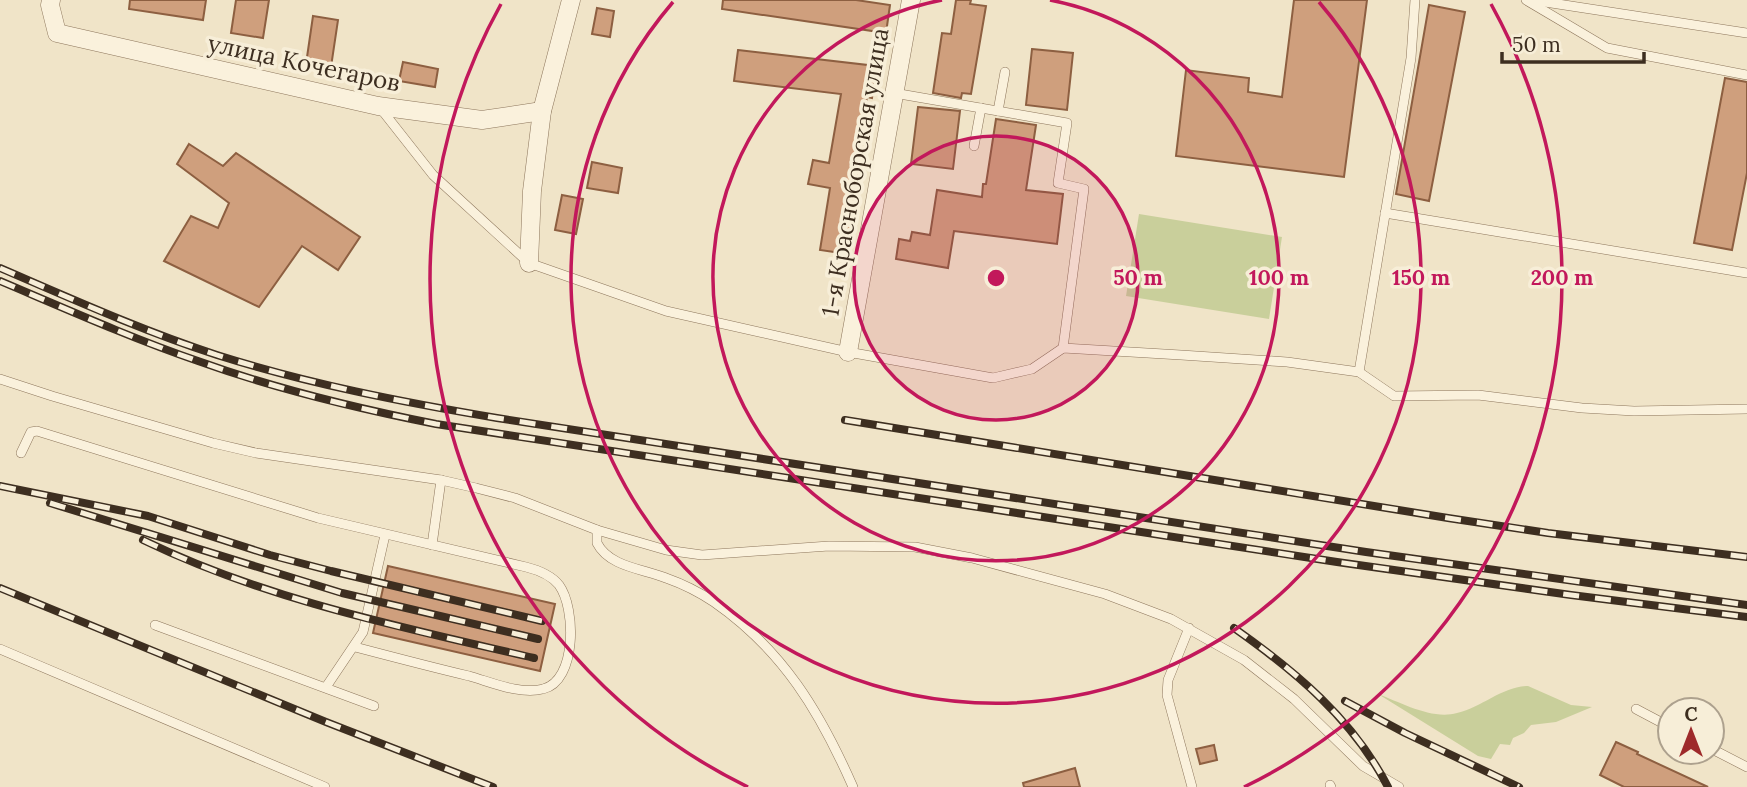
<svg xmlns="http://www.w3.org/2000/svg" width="1747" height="787" viewBox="0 0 1747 787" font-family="Lora,serif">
	<rect width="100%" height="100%" fill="#f0e4c8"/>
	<g fill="#c9cf9b">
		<polygon points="1139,214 1282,237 1269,319 1126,296"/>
		<path d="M1528,686L1571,705L1592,707L1556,722L1531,725L1524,733L1513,738L1510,745L1500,744L1491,759L1478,756L1378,694C1402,703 1432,720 1457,713C1483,707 1501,687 1528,686Z"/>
	</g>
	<g fill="#cf9f7d" stroke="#8d5f41" stroke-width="2">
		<polygon points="130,0 206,0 203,20 129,9"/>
		<polygon points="236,0 269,0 263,38 231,33"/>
		<polygon points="723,0 856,0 890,5 886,33 722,9"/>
		<polygon points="956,0 971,0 970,4 986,6 971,94 962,93 961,98 933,93 942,33 951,34"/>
		<polygon points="1294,0 1367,0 1344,177 1176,156 1186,70 1249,78 1248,92 1282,97"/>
		<polygon points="1429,5 1465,12 1429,201 1396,194"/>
		<polygon points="597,8 614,11 610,37 592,34"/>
		<polygon points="313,16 338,20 331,67 306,64"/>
		<polygon points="1032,49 1073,53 1067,110 1026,105"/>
		<polygon points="738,50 876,66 872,98 867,97 854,168 862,169 852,218 848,254 820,250 830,188 808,184 813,160 829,163 841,94 734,81"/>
		<polygon points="403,62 438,69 435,87 399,81"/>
		<polygon points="1725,78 1747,82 1747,173 1732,250 1694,243"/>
		<polygon points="918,107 960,111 953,169 911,164"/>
		<polygon points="996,119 1036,125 1026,190 1063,194 1057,244 954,231 948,268 896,259 899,239 910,241 912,232 930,235 937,190 982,197 983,184 986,184"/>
		<polygon points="189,144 223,166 236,153 360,237 338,270 302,246 259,307 164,261 191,216 218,228 229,203 177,164"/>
		<polygon points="592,162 622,168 618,193 587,188"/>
		<polygon points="562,195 583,199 576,234 555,230"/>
		<polygon points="388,566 555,604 540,671 373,633"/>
		<polygon points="1616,742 1638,752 1637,754 1708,787 1624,787 1600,775"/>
		<polygon points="1214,745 1217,760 1200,764 1196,749"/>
		<polygon points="1075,768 1080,787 1024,787 1023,783"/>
	</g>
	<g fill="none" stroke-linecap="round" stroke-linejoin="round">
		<defs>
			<g id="lane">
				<polyline points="1526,0 1607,48 1747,75"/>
				<polyline points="1532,0 1747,33"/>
				<polyline points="894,93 1067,123 1058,183 1084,189 1063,348"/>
				<polyline points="381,109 433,175 529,263 666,311 848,352 993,378 1032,369 1063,348 1181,355 1287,362 1359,372 1394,396 1478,395 1582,408 1634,411 1747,409"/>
				<polyline points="998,111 1005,72"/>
				<polyline points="974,146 981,108"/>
				<polyline points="1385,213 1747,273"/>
				<polyline points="1359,372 1411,58 1415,0"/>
				<polyline points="0,379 52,396 213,443 256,453 441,480 476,488 515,498 597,530 666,550 702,555 829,546 915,547 972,558 1105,594 1171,619 1244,660 1294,699 1363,766 1399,787"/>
				<path d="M21,453L31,432L37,431L318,518L526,567C538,570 551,575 559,585C576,608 577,681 543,689C520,695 491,682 469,676C431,667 393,657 355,647"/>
				<path d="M597,530V543C609,567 644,569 666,578C683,584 699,592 714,602C783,650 820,712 853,787"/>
				<polyline points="432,545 441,480"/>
				<polyline points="155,625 374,706"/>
				<polyline points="1189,628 1168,680 1167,695 1192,787"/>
				<polyline points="0,649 325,787"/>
				<polyline points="326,687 363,632 385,535"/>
				<polyline points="1636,709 1670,727"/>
				<polyline points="1712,749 1747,767"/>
				<polyline points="1330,785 1331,787"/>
			</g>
			<g id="street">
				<polyline points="51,0 50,5 57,33 378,106 482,120 542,111"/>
				<polyline points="529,263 532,191 542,111 571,0"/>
				<polyline points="848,352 911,0"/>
			</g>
		</defs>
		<use href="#lane" stroke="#8d765c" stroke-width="10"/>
		<use href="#street" stroke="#8d765c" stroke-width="19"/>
		<use href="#lane" stroke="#faf1dc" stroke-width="9"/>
		<use href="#street" stroke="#faf1dc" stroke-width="18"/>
		<defs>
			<g id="rail">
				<path d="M0,268C72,299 143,331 217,355C309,384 402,402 497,418L1366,552L1747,605"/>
				<path d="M0,281C66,309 131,338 198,361C276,389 355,408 436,424L1337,562L1571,595L1747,617"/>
				<polyline points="845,420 1448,518 1548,533 1747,557"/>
				<polyline points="0,486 148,516 270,555 331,571 542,621"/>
				<polyline points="50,503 342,593 538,639"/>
				<path d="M143,540C267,600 401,627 534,658"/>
				<polyline points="0,588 326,722 493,787"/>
				<path d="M1234,628C1295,671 1353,719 1388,787"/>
				<polyline points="1345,701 1405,733 1519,787"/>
			</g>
		</defs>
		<use href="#rail" stroke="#3d2e20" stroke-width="8"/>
		<use href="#rail" stroke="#f7eed8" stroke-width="5" stroke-dasharray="16" stroke-linecap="butt"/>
	</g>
	<circle cx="996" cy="278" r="142" fill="#c2185b" fill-opacity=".12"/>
	<g fill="none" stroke="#c2185b" stroke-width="3.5">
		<circle cx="996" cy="278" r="142"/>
		<path d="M1050 0A283 283 0 1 1 942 0"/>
		<path d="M1319 2A425 425 0 1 1 673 2"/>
		<path d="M748 787A566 566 0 0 1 501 4M1491 4A566 566 0 0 1 1244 787"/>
	</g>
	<g text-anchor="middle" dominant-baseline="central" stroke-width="7" stroke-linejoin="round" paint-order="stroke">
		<g font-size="24" fill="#3d2e20" stroke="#f7eed8">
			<text transform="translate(304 63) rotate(12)">улица Кочегаров</text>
			<text transform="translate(855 172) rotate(-80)">1-я Красноборская улица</text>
		</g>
	</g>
	<circle cx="996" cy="278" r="10" fill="#c2185b" stroke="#f7eed8" stroke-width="3.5"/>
	<g font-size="21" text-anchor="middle" font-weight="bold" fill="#c2185b" stroke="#f7eed8" stroke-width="7" stroke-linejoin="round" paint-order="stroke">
		<text x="1138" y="285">50 m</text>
		<text x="1279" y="285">100 m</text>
		<text x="1421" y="285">150 m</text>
		<text x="1562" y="285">200 m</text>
	</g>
	<g transform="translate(1691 731)"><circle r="33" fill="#f7eed8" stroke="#ada18e" stroke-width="2"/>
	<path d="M0-5L12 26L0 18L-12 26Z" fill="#9e2a2b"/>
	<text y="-10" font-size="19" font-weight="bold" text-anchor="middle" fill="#3d2e20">С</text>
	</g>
	<path d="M1502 52v10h142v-10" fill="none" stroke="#3d2e20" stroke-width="3.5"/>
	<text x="1512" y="52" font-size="21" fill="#3d2e20" stroke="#f7eed8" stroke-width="5" paint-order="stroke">50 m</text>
</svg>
